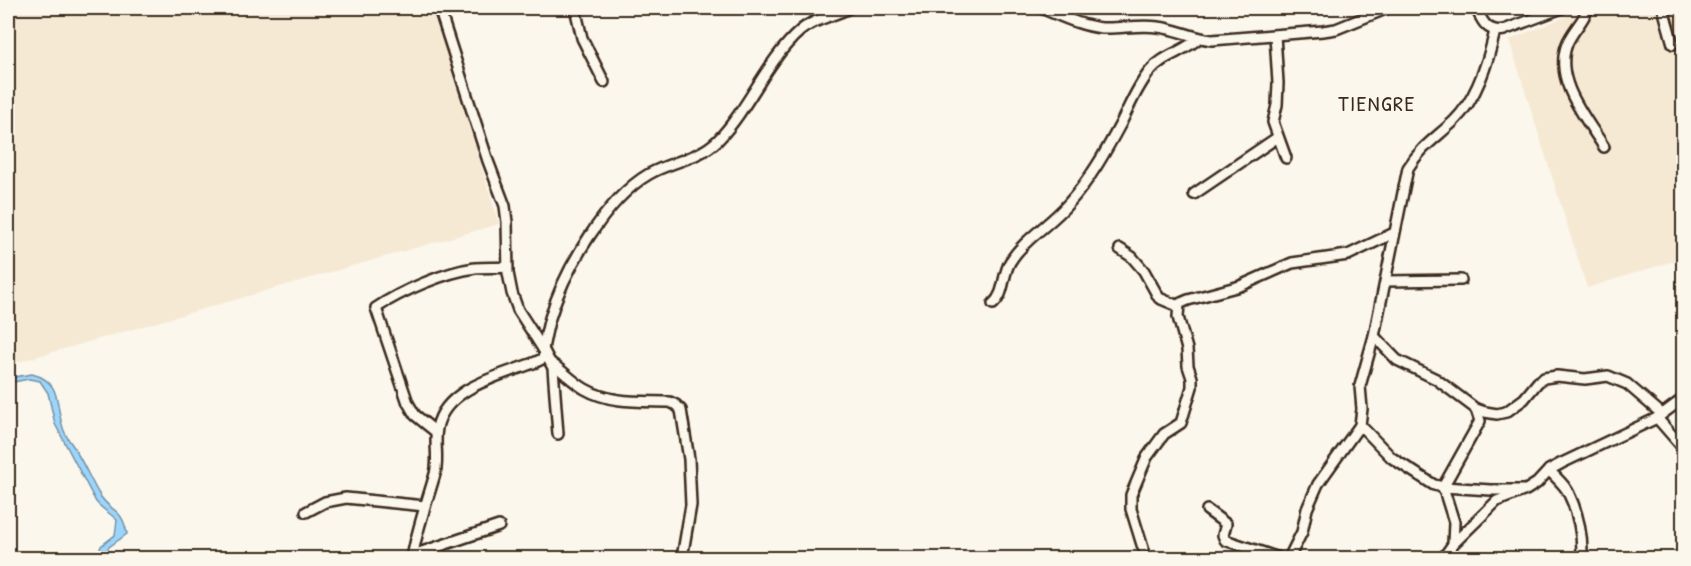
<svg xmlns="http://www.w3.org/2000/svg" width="1691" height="566" viewBox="0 0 1691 566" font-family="'Patrick Hand',sans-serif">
	<rect width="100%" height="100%" fill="#fbf7ec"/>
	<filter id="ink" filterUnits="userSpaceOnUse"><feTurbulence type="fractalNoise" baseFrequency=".0167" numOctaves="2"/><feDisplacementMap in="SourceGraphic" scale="12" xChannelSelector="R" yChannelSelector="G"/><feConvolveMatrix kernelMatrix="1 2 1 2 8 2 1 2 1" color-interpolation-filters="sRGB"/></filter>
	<g filter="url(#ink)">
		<g fill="#f6e9d4">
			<polygon points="8,8 433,8 499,224 8,365"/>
			<polygon points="1586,8 1683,8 1683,258 1587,288 1509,40"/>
		</g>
		<path fill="#9cd5fc" stroke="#7591a3" stroke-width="1.5" d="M32,374C65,382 54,410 65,433C68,440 74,446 77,453C85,466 91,481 99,494C111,514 122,506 127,534L109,547L103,558H97L101,546L115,535L117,520C110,513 103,510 96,502L55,424L48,393L40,381L29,379L8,383V378Z"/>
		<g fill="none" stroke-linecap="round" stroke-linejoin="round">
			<defs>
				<g id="minor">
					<polyline points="439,8 488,161 505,206 507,222 508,273 512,293 518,310 543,349 553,368 558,434"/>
					<polyline points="575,8 582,38 604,82"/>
					<path d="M1041,8C1061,16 1081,26 1102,28C1121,29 1139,24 1158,27C1177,29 1193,38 1212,40L1323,31L1336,29L1388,8"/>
					<path d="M1476,8C1482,21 1487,33 1504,30L1562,8"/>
					<path d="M1588,8C1584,21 1572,31 1567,44C1553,80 1586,118 1604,147"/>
					<polyline points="1663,8 1673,44"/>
					<polyline points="1275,35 1278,83 1277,105 1273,122 1286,158"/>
					<polyline points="1194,194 1278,137"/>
					<polyline points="1120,249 1132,257 1144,271 1159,298 1178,306"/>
					<polyline points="1386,281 1461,280"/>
					<path d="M993,304C1005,294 1002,276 1010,262C1024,239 1051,224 1068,204C1090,180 1106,151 1121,123C1130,105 1137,87 1150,71C1163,55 1184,52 1199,38"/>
					<polyline points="1374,336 1397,360 1436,379 1476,409 1485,412 1497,414 1506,412 1524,399 1538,382 1544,378 1557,376 1585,379 1608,376 1627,384 1662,414"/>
					<path d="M543,349C545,339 547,328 550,318C564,270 606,199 649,174C672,161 699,159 718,140C750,107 766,61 800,31C813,19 834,16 849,8"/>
					<path d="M551,363C563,371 573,382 585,389C611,404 641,401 670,402L676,405L681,410L689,459L691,505L682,558"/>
					<polyline points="1657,418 1684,449"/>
					<polyline points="1360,425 1392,458 1434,485 1443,487 1491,490 1523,490"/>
					<path d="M436,432L415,415L408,403L376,308C401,291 445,272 475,268C485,267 497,268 507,267"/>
					<path d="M1549,470C1555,477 1564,484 1568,492C1578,512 1583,537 1582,558"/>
					<polyline points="1207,510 1226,524 1223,535 1225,540 1279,558"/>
					<polyline points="306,512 325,502 346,498 425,506"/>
					<polyline points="1453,544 1454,522 1443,487 1480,421 1476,409"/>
					<polyline points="1143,548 1131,509 1131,495 1147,457 1164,434 1181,423 1192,387 1192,378 1188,366 1187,349 1178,317 1179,304 1188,300 1240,286 1292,263 1348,255 1394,233"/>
					<polyline points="413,555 499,526"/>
					<path d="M412,558C417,529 427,502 435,474C439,458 434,443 437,428C445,387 503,375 536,362L542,359L545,354"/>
					<path d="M1289,558L1302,532L1307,509L1318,484L1360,425L1362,409L1360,386L1374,336L1408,168C1422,146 1436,138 1454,121C1477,99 1488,62 1495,31"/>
					<polyline points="1443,558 1453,544 1497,501 1526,490 1537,483 1549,470 1562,463 1657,418 1684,398"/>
				</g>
			</defs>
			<use href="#minor" stroke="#3b2a1e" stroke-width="14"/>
			<use href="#minor" stroke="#fbf7ec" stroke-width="9"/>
		</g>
	</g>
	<g text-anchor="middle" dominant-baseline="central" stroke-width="5" stroke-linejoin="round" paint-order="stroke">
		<g font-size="22" letter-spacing="1.5" fill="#3b2a1e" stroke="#fbf7ec">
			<text x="1377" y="103">TIENGRE</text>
		</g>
	</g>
	<rect width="1691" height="566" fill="none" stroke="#fbf7ec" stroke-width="30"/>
	<rect x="15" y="15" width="1661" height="536" fill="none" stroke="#3b2a1e" stroke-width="2" filter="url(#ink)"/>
</svg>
